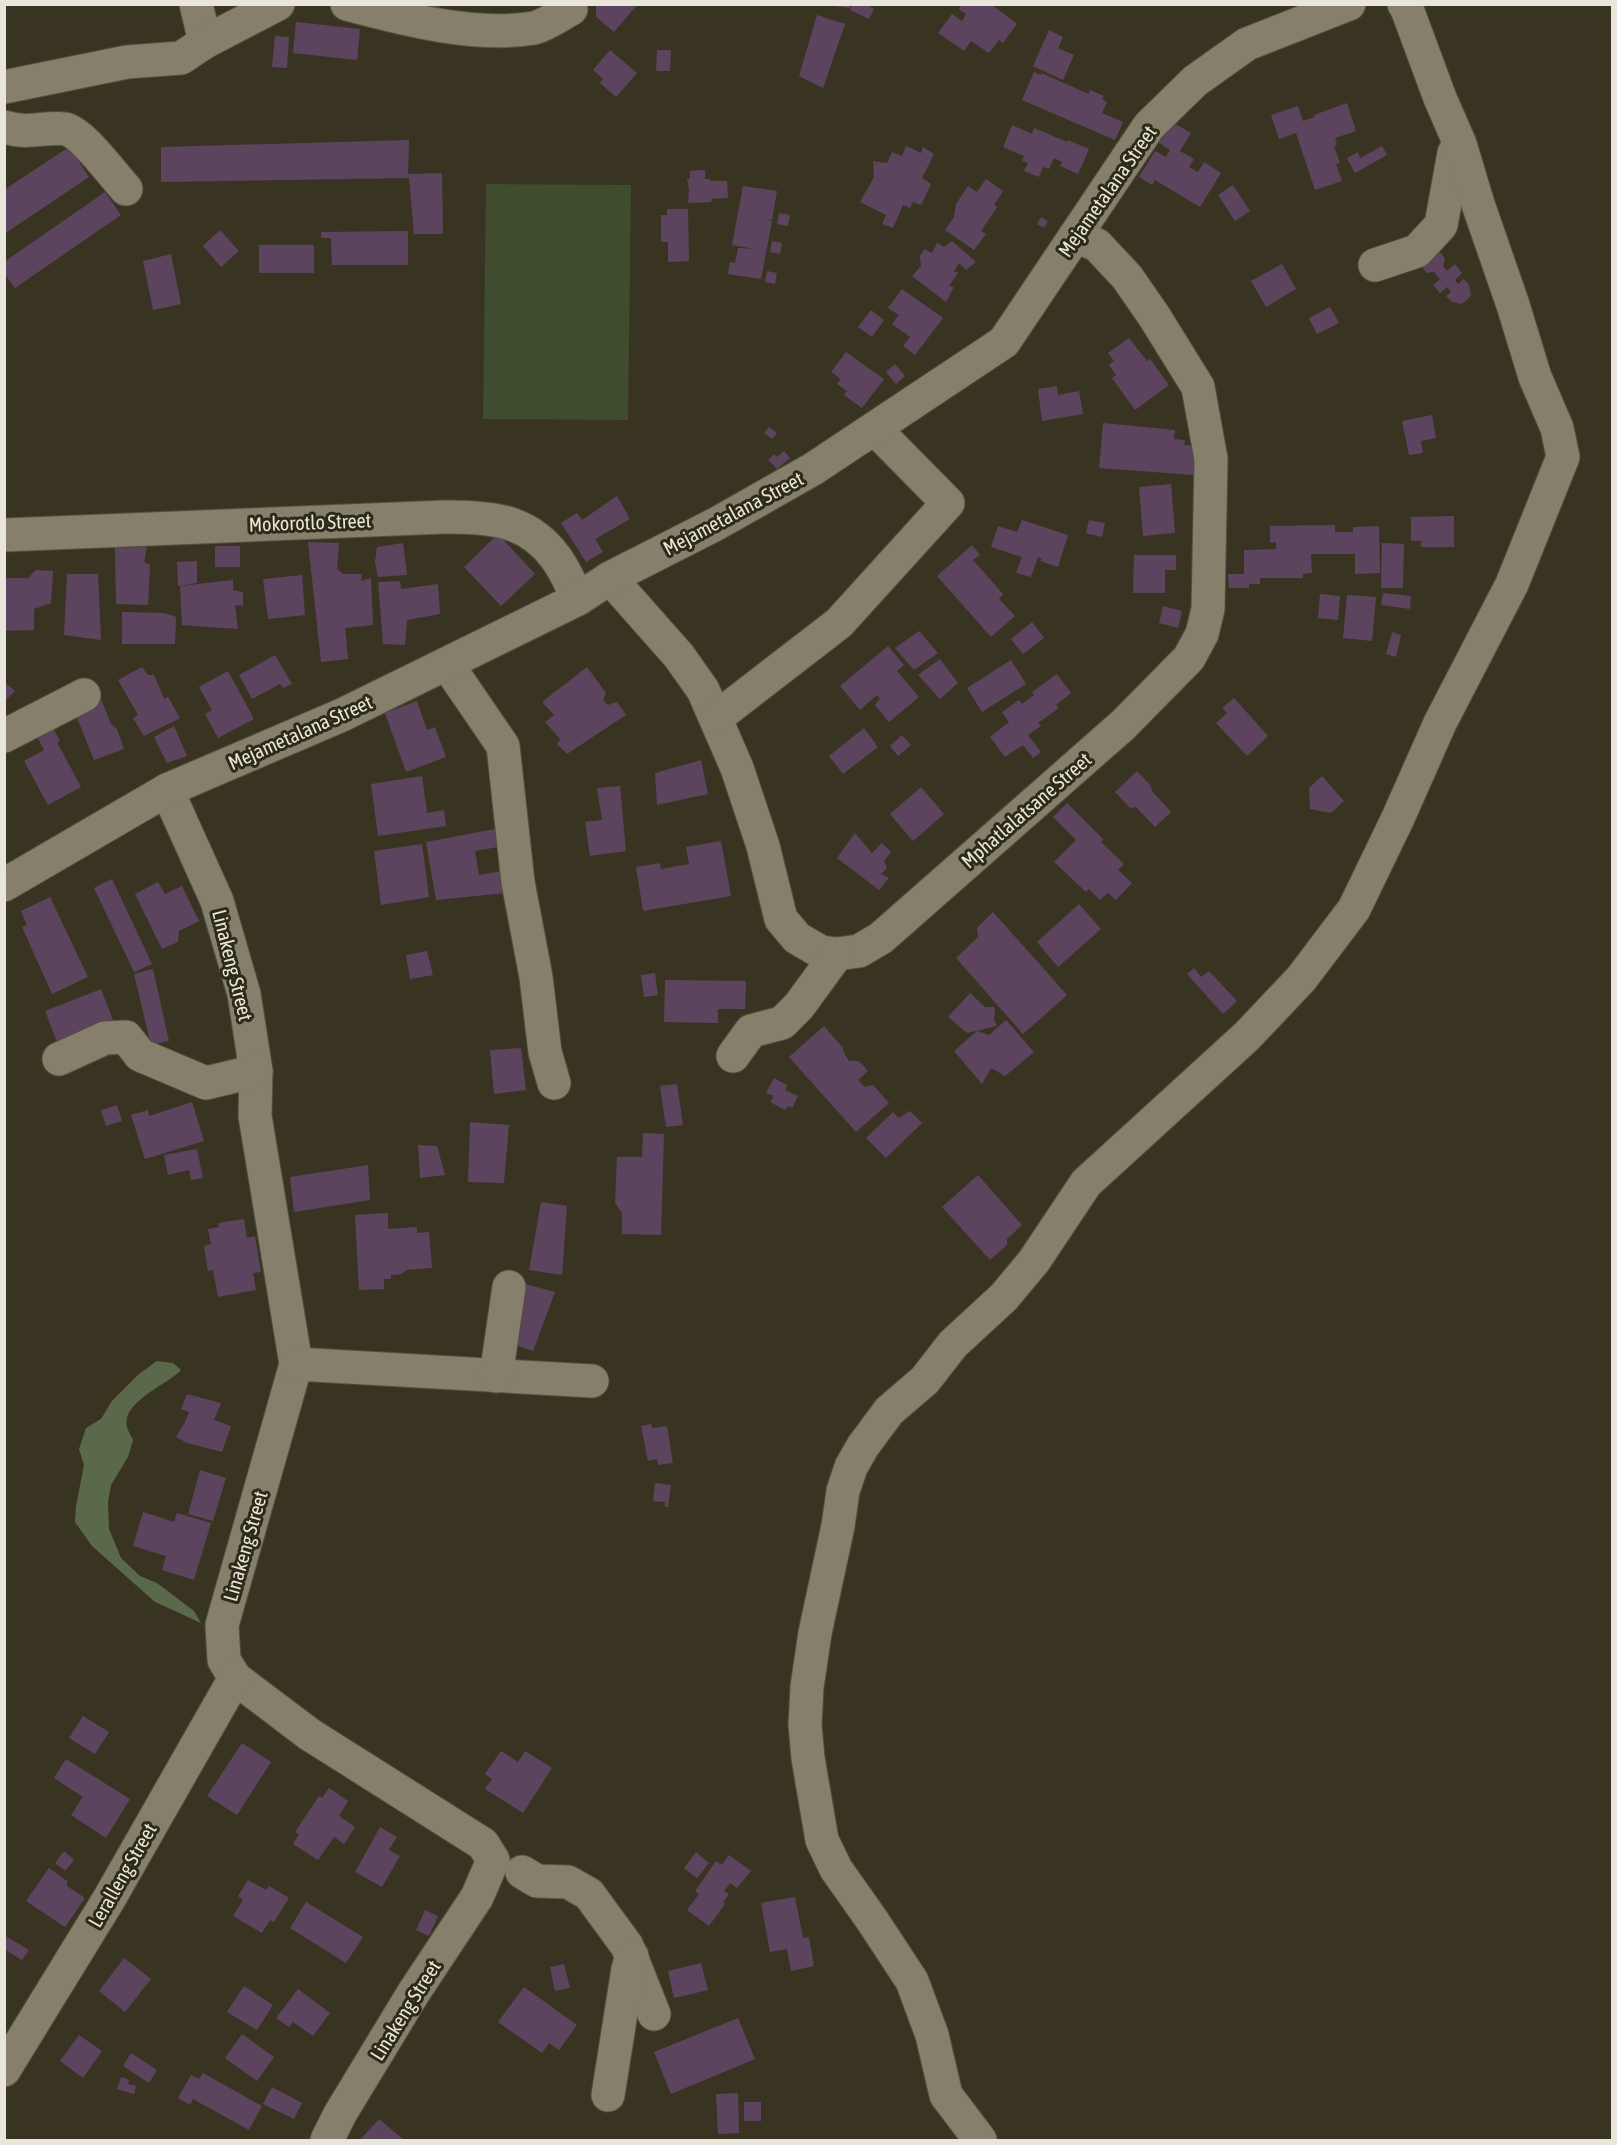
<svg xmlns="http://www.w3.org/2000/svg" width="1617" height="2145" viewBox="0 0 1617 2145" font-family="'Asap Condensed',sans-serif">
	<rect width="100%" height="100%" fill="#393422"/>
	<polygon fill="#3f4c2e" points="486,184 631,185 628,420 483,419"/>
	<path fill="#5a6949" d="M157,1361L173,1363L181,1370C167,1385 121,1402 127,1427C128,1431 131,1436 133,1440L128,1457L111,1485L108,1502L109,1529L121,1558L140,1576L157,1583L194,1611L201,1623L155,1602L92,1546L75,1522L76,1506L84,1465L79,1449L86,1428L101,1419L112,1401L139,1374Z"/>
	<g fill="#5d445e">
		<polygon points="425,4 439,4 439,17 424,16"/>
		<polygon points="596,4 638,4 614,32 596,17"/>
		<polygon points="834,4 851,4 850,8 834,6"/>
		<polygon points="853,4 866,4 874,9 869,19 850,10"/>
		<polygon points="962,4 991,4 1017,24 1003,43 999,40 989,53 971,41 964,51 938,33 952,14 962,21 966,14 959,9"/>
		<polygon points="817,15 845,24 823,88 799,76"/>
		<polygon points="296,22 360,29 357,60 293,53"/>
		<polygon points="1049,30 1063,37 1058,48 1074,55 1063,80 1033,66"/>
		<polygon points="275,36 289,37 287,68 272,67"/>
		<polygon points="610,50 637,73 616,97 600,83 603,79 593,70"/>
		<polygon points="657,50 671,50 670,71 656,71"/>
		<polygon points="1034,72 1041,75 1041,73 1089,94 1090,90 1104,96 1102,99 1107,102 1102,113 1123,122 1115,140 1022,100"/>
		<polygon points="1347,103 1356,131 1335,138 1337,145 1334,146 1340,163 1336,164 1342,181 1315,190 1296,133 1279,139 1271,115 1298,106 1303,121 1315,117 1314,115"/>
		<polygon points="1172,122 1191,133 1180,151 1194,159 1189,167 1198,172 1204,162 1221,173 1200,207 1155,180 1152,185 1139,177 1155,151 1166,157 1170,150 1159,143"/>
		<polygon points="1012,125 1032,134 1034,128 1067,142 1068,140 1089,149 1078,174 1060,166 1062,162 1054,158 1049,169 1043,167 1039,177 1024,171 1028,163 1022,161 1024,156 1003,147"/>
		<polygon points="409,140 408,174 442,173 443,234 414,234 409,178 161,182 161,147"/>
		<polygon points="906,146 921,153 923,147 934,154 922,178 931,184 921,205 913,202 910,208 903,205 893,228 882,224 886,215 860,202 874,177 873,161 887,163 892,152 902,156"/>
		<polygon points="1382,146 1387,155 1355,173 1347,158 1358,152 1360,158"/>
		<polygon points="69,147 89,177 4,234 4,190"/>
		<polygon points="705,170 705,179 710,179 710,181 727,181 728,198 712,199 711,202 688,203 689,189 687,179 690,179 690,171"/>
		<polygon points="986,179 1003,191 994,205 997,207 981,231 986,234 974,250 945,230 954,217 956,204 968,186 977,192"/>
		<polygon points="1233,185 1250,211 1235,221 1218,195"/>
		<polygon points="743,186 777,191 772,220 763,219 772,221 761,279 728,274 730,262 735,263 738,248 755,249 732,245"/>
		<polygon points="105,192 121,215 15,288 4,273 4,262"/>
		<polygon points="667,209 688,209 689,261 668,262 668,242 661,242 661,215 667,215"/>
		<polygon points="779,213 790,215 788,226 777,224"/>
		<polygon points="1041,217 1048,221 1044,228 1037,224"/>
		<polygon points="220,230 239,251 221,267 203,246"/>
		<polygon points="408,231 408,265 332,265 331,238 321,238 321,232"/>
		<polygon points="772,241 782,243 780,254 770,252"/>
		<polygon points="952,241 976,262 966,270 959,263 954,271 958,273 949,286 954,287 946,302 912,276 921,266 920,256 924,249 932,253 937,243 944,247"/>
		<rect x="259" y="245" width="55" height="28"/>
		<polygon points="1439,251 1445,258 1443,266 1447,271 1455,264 1462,273 1455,280 1458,284 1464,279 1469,285 1471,296 1462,304 1452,302 1446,296 1451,292 1447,287 1440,293 1433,285 1440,279 1434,272 1427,273 1422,267 1423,258"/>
		<polygon points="171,254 181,304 153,310 143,261"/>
		<polygon points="1282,264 1296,289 1266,307 1251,281"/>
		<polygon points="767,271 777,273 775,284 765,282"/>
		<polygon points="902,289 943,318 915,355 903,346 910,337 892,324 899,315 888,308"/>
		<polygon points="1330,307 1339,323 1317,334 1309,318"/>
		<polygon points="871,310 884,320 872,337 858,327"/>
		<polygon points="1129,338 1147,361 1150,359 1169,385 1135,410 1112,378 1116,375 1109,365 1114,361 1108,353"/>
		<polygon points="846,352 884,379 862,408 844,395 847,391 837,384 841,379 831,372"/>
		<polygon points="895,364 905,376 896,384 886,372"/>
		<polygon points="1057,386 1058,395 1079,391 1083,414 1042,421 1038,389"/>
		<polygon points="1432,415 1436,438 1421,441 1423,453 1409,455 1402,421"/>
		<polygon points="1103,423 1175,430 1174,439 1185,440 1184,445 1197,446 1194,475 1099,468"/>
		<polygon points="769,427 777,433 772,439 764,433"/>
		<polygon points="784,451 790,458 777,469 768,460 774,454 777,457"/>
		<polygon points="1171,484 1175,533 1143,536 1139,487"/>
		<polygon points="617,496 630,519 595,539 603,552 586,562 561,523 577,513 582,520"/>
		<polygon points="1454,516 1454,547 1421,547 1421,541 1411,541 1411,517"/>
		<polygon points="1022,520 1068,535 1058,567 1040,561 1042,559 1038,557 1031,577 1016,573 1022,557 991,547 998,526 1017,532"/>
		<polygon points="1089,520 1105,523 1102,537 1086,533"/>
		<polygon points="1335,525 1335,532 1353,532 1353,527 1379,526 1380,573 1355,574 1355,554 1311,554 1312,573 1303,574 1303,578 1260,578 1260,584 1249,584 1249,588 1229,588 1228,574 1244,574 1244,550 1276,549 1276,542 1270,543 1270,526"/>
		<polygon points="498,534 535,574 501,606 464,567"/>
		<polygon points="308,542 339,543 337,569 343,574 362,574 361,581 371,578 373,625 345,628 348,659 321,662"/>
		<polygon points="403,543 407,575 378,577 375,562 377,547"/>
		<polygon points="1382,543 1404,544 1403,588 1381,588"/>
		<polygon points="972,545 980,555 973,560 1003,594 999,599 1015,616 991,637 937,576"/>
		<rect x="215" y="546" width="25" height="21"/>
		<polygon points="147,547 144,562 150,565 148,605 116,604 115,548"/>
		<polygon points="1134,555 1176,555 1176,570 1165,570 1165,593 1133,593"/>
		<polygon points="197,561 197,583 178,586 177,562"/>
		<polygon points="36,570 53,571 51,603 34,609 34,630 4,631 4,578 28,578"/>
		<polygon points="67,574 98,574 101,640 64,635"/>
		<polygon points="302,575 305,615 268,619 263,579"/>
		<polygon points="233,580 233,590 243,592 243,606 235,605 238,629 182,625 180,586"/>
		<polygon points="400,581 401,589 438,584 440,614 407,620 405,645 383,644 378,582"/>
		<polygon points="1383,593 1411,596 1410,609 1381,605"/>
		<polygon points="1320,594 1340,596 1338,620 1318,618"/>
		<polygon points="1347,595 1376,597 1372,641 1343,638"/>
		<polygon points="1163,606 1182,611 1178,628 1159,623"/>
		<polygon points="122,612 164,613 176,617 175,644 122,644"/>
		<polygon points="1032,622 1044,638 1023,654 1011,639"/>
		<polygon points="919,631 938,653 914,670 895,648"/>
		<polygon points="1392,632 1401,635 1396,657 1386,654"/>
		<polygon points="888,646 904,665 897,671 919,697 889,722 875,705 880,699 877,695 860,710 840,686"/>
		<polygon points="275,655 292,684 283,688 280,684 252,699 239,675"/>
		<polygon points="940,659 958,683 940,699 918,675"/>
		<polygon points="1011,660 1026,684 982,712 967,688"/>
		<polygon points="142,667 148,675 154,675 164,699 168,697 180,718 144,736 133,718 138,715 118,680"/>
		<polygon points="587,667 606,693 603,700 608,705 617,702 626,715 567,754 557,744 560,739 545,722 554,715 542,702"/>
		<polygon points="228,671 254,719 218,738 205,714 212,710 199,687"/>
		<polygon points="1057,674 1071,693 1056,705 1059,708 1038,723 1041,726 1028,735 1041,752 1033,758 1023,745 1005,757 990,737 1009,722 1002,712 1019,700 1022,704 1034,695 1032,692"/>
		<polygon points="4,682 15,691 4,702"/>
		<polygon points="1234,698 1268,736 1247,756 1216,723 1227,713 1222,708"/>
		<polygon points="101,699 111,724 117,729 124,749 94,760 74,710"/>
		<polygon points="417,701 427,730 435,727 446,757 406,772 385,713"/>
		<polygon points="52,726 60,741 57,742 81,787 48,805 24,761 44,750 36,735"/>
		<polygon points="174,726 187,756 167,763 154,737"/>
		<polygon points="864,728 878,747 843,774 829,756"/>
		<polygon points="902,735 911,745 898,756 890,746"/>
		<polygon points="701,760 708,794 657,805 655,773"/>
		<polygon points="1137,771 1151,786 1152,791 1171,812 1155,827 1136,807 1130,808 1115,792"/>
		<polygon points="422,776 427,813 444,810 446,826 378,836 371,784"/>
		<polygon points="1322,776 1344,801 1331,813 1310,809 1309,788"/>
		<polygon points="620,786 626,851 590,856 585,822 602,820 597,788"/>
		<polygon points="921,787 944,814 913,841 890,814"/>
		<polygon points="1067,803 1103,839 1101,842 1124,864 1118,870 1132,883 1116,900 1108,893 1100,900 1089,889 1086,892 1054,862 1076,840 1053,817"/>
		<polygon points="495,829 498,847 475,851 479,875 502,871 505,893 436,900 426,842"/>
		<polygon points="855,833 872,853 882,843 891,852 884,861 887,868 881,874 889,878 879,890 837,858"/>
		<polygon points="721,841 731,896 643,911 636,867 660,863 661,869 689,864 686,847"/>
		<polygon points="422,844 429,897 381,905 374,851"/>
		<polygon points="112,879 152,964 134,972 94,888"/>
		<polygon points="158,882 165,894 182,886 199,921 179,931 178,942 162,949 135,894"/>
		<polygon points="50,897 88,977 52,994 22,927 27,925 21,911"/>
		<polygon points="1079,904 1101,929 1058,967 1037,942"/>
		<polygon points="993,912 1067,995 1023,1034 956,958 978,937 977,928"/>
		<polygon points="427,951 433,975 410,979 406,955"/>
		<polygon points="1194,968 1201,977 1209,971 1237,1001 1223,1014 1187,974"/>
		<polygon points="153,969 169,1041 151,1045 134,974"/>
		<polygon points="655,973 658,995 644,997 641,975"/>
		<polygon points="665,980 746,981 745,1009 718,1009 718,1023 664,1022"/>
		<polygon points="101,989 113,1020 57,1042 45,1011"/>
		<polygon points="970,993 985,1007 994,1007 995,1013 994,1020 997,1026 967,1033 948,1017"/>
		<polygon points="1006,1020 1034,1052 1005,1076 991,1068 982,1084 954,1051 977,1031 989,1035"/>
		<polygon points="824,1026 843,1048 844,1053 849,1061 859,1061 868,1071 858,1080 865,1087 873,1085 889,1103 856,1132 789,1057"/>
		<polygon points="521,1048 526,1090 494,1094 490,1050"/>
		<polygon points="774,1078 787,1085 785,1090 798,1096 792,1108 788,1106 785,1110 770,1102 774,1096 766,1093"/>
		<polygon points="677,1084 683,1125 666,1127 660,1086"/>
		<polygon points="192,1102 204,1141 145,1159 131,1115 148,1110 149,1116"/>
		<polygon points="117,1105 122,1121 106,1126 101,1110"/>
		<polygon points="910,1111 922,1123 886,1158 866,1138 893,1112 899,1118"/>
		<polygon points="470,1122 509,1125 504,1183 468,1182"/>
		<polygon points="643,1133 664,1134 661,1235 622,1234 622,1213 615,1203 617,1157 642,1157"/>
		<polygon points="418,1145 437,1146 445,1175 420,1178"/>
		<polygon points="197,1149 203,1178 191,1180 189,1170 168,1175 164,1155"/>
		<polygon points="368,1165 370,1200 294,1212 290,1177"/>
		<polygon points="978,1175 1022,1225 1007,1239 1007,1245 990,1260 942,1207"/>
		<polygon points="541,1202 567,1206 562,1275 529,1270"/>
		<polygon points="388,1213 388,1229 417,1227 417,1233 429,1232 432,1268 406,1270 402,1274 391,1275 391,1279 384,1279 384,1289 359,1290 355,1215"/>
		<polygon points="244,1219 247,1238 255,1236 261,1272 253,1273 256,1290 218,1297 213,1270 208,1271 204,1246 211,1244 208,1229 219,1227 218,1223"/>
		<polygon points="522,1283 555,1292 533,1351 516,1345"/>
		<polygon points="187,1394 221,1403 214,1420 231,1426 222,1452 187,1443 176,1437 185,1422 189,1412 181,1409"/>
		<polygon points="651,1424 652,1428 667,1426 673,1463 658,1465 657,1459 648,1461 641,1426"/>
		<polygon points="200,1470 226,1478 213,1521 188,1514"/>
		<polygon points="655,1483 671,1485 668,1507 665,1507 665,1502 653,1501"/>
		<polygon points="143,1512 174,1522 177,1513 211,1523 194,1580 162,1570 166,1556 133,1546"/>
		<polygon points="83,1716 109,1732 95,1754 69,1738"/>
		<polygon points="242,1743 271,1762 237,1815 207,1796"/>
		<polygon points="501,1751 518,1762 525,1751 552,1768 523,1813 485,1789 492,1779 485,1774"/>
		<polygon points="66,1759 130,1799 106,1838 71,1815 83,1797 54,1778"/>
		<polygon points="329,1788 348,1801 339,1816 355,1827 344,1844 334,1837 318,1860 293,1844 299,1834 295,1832 319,1796 322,1798"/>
		<polygon points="380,1827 397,1837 389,1850 400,1856 382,1887 355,1872"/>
		<polygon points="64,1851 74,1860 65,1871 55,1863"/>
		<polygon points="696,1852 709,1863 697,1878 684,1868"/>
		<polygon points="729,1855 751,1871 737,1888 730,1883 724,1891 729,1894 723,1902 725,1904 709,1926 687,1910 699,1894 695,1891 716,1861 722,1865"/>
		<polygon points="49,1868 67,1881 67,1886 85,1898 65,1927 26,1901"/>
		<polygon points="248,1880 266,1890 269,1886 289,1898 274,1922 270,1920 262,1933 233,1916 243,1900 238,1896"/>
		<polygon points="795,1897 803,1938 809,1937 814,1966 791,1971 787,1949 770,1952 761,1903"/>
		<polygon points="306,1902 363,1937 346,1963 290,1928"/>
		<polygon points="425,1910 438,1916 429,1936 416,1930"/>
		<polygon points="4,1935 29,1950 22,1960 4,1949"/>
		<polygon points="124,1958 151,1979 125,2012 99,1991"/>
		<polygon points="701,1963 708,1990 674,1998 668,1971"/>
		<polygon points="564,1964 570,1988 555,1991 550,1967"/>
		<polygon points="244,1986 273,2005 257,2030 227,2012"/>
		<polygon points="524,1987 577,2025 559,2050 549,2043 542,2053 498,2022"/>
		<polygon points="298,1989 330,2013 313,2036 293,2022 289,2027 276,2018"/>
		<polygon points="738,2018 755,2059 671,2094 654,2052"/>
		<polygon points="242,2034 274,2057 257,2081 225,2058"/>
		<polygon points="79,2035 102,2051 83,2078 60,2061"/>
		<polygon points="131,2053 157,2070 149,2083 123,2066"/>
		<polygon points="203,2073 262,2106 249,2130 193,2099 190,2105 178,2098 191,2075 199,2079"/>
		<polygon points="121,2077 129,2080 128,2084 136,2086 134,2094 117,2089"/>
		<polygon points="272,2087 302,2103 294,2119 263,2104"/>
		<polygon points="738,2093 739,2133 718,2134 716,2094"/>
		<rect x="744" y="2102" width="17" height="19"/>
		<polygon points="379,2119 404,2140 360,2140"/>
	</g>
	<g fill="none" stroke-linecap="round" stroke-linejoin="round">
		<defs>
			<g id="minor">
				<polyline points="196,4 205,42"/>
				<path d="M347,4C403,19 476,38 534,28C546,25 560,15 571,9"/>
				<polyline points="4,87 127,62 181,58 205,42 278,4"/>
				<path d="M4,127C29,135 44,126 65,129C82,132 113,175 126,189"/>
				<polyline points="1375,265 1417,251 1441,225 1454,153 1459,145"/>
				<path d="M4,535L444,517C489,518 526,517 556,558C565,570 571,585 578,599"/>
				<polyline points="610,578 679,656 703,690 737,768 763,846 781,919 797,938 821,952 837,954 859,951 881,938 1123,725 1189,658 1202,634 1208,609 1211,459 1198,387 1154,316 1127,277 1097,245 1075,236"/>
				<polyline points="447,664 503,746 518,882 536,977 545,1052 554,1083"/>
				<polyline points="716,718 839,623 948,503 875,429"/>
				<polyline points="4,736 84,695"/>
				<polyline points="167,790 217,901 244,994 256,1071 255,1116 296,1364 222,1625 224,1660 235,1678 309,1734 483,1844 493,1860 477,1897 414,1992 340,2114 327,2140"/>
				<polyline points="4,885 167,790 342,715 578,599 610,578 716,524 813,469 1004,342 1149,126 1195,81 1247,44 1349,4"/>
				<polyline points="733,1056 751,1031 782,1023 799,1006 837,954"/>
				<polyline points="59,1059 105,1038 126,1037 140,1055 206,1083 256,1071"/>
				<polyline points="296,1364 592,1381"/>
				<polyline points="496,1376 509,1287"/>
				<polyline points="522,1872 537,1881 568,1882 589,1894 627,1946 654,2014"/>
				<polyline points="4,2070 109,1899 235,1678"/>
				<polyline points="608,2095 628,1969 632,1956"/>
				<polyline points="980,2140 946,2095 932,2035 912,1981 872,1920 836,1869 822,1840 808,1758 805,1725 807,1687 815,1633 838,1526 843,1491 851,1467 863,1446 889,1411 925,1380 953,1344 1004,1297 1034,1261 1086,1183 1247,1036 1301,979 1354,909 1398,818 1440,723 1512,584 1563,457 1557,428 1535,377 1513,305 1478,204 1460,144 1440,98 1407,9 1404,4"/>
			</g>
		</defs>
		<use href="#minor" stroke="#545040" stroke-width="35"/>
		<use href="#minor" stroke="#857f6b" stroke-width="33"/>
	</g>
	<g text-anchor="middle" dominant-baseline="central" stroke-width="6" stroke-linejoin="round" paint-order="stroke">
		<g font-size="20" fill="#e8e5da" stroke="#2e2a18">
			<text transform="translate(1107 191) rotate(-55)">Mejametalana Street</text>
			<text transform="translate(733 513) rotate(-28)">Mejametalana Street</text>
			<text transform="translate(310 522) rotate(-2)">Mokorotlo Street</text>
			<text transform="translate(300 732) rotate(-24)">Mejametalana Street</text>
			<text transform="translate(1026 810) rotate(-41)">Mphatlalatsane Street</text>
			<text transform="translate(233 965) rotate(76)">Linakeng Street</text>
			<text transform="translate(245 1546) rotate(-74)">Linakeng Street</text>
			<text transform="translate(122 1875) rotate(-60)">Leralleng Street</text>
			<text transform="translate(405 2010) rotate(-58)">Linakeng Street</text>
		</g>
	</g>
	<rect width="1617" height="2145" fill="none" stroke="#e8e5da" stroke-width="12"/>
</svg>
